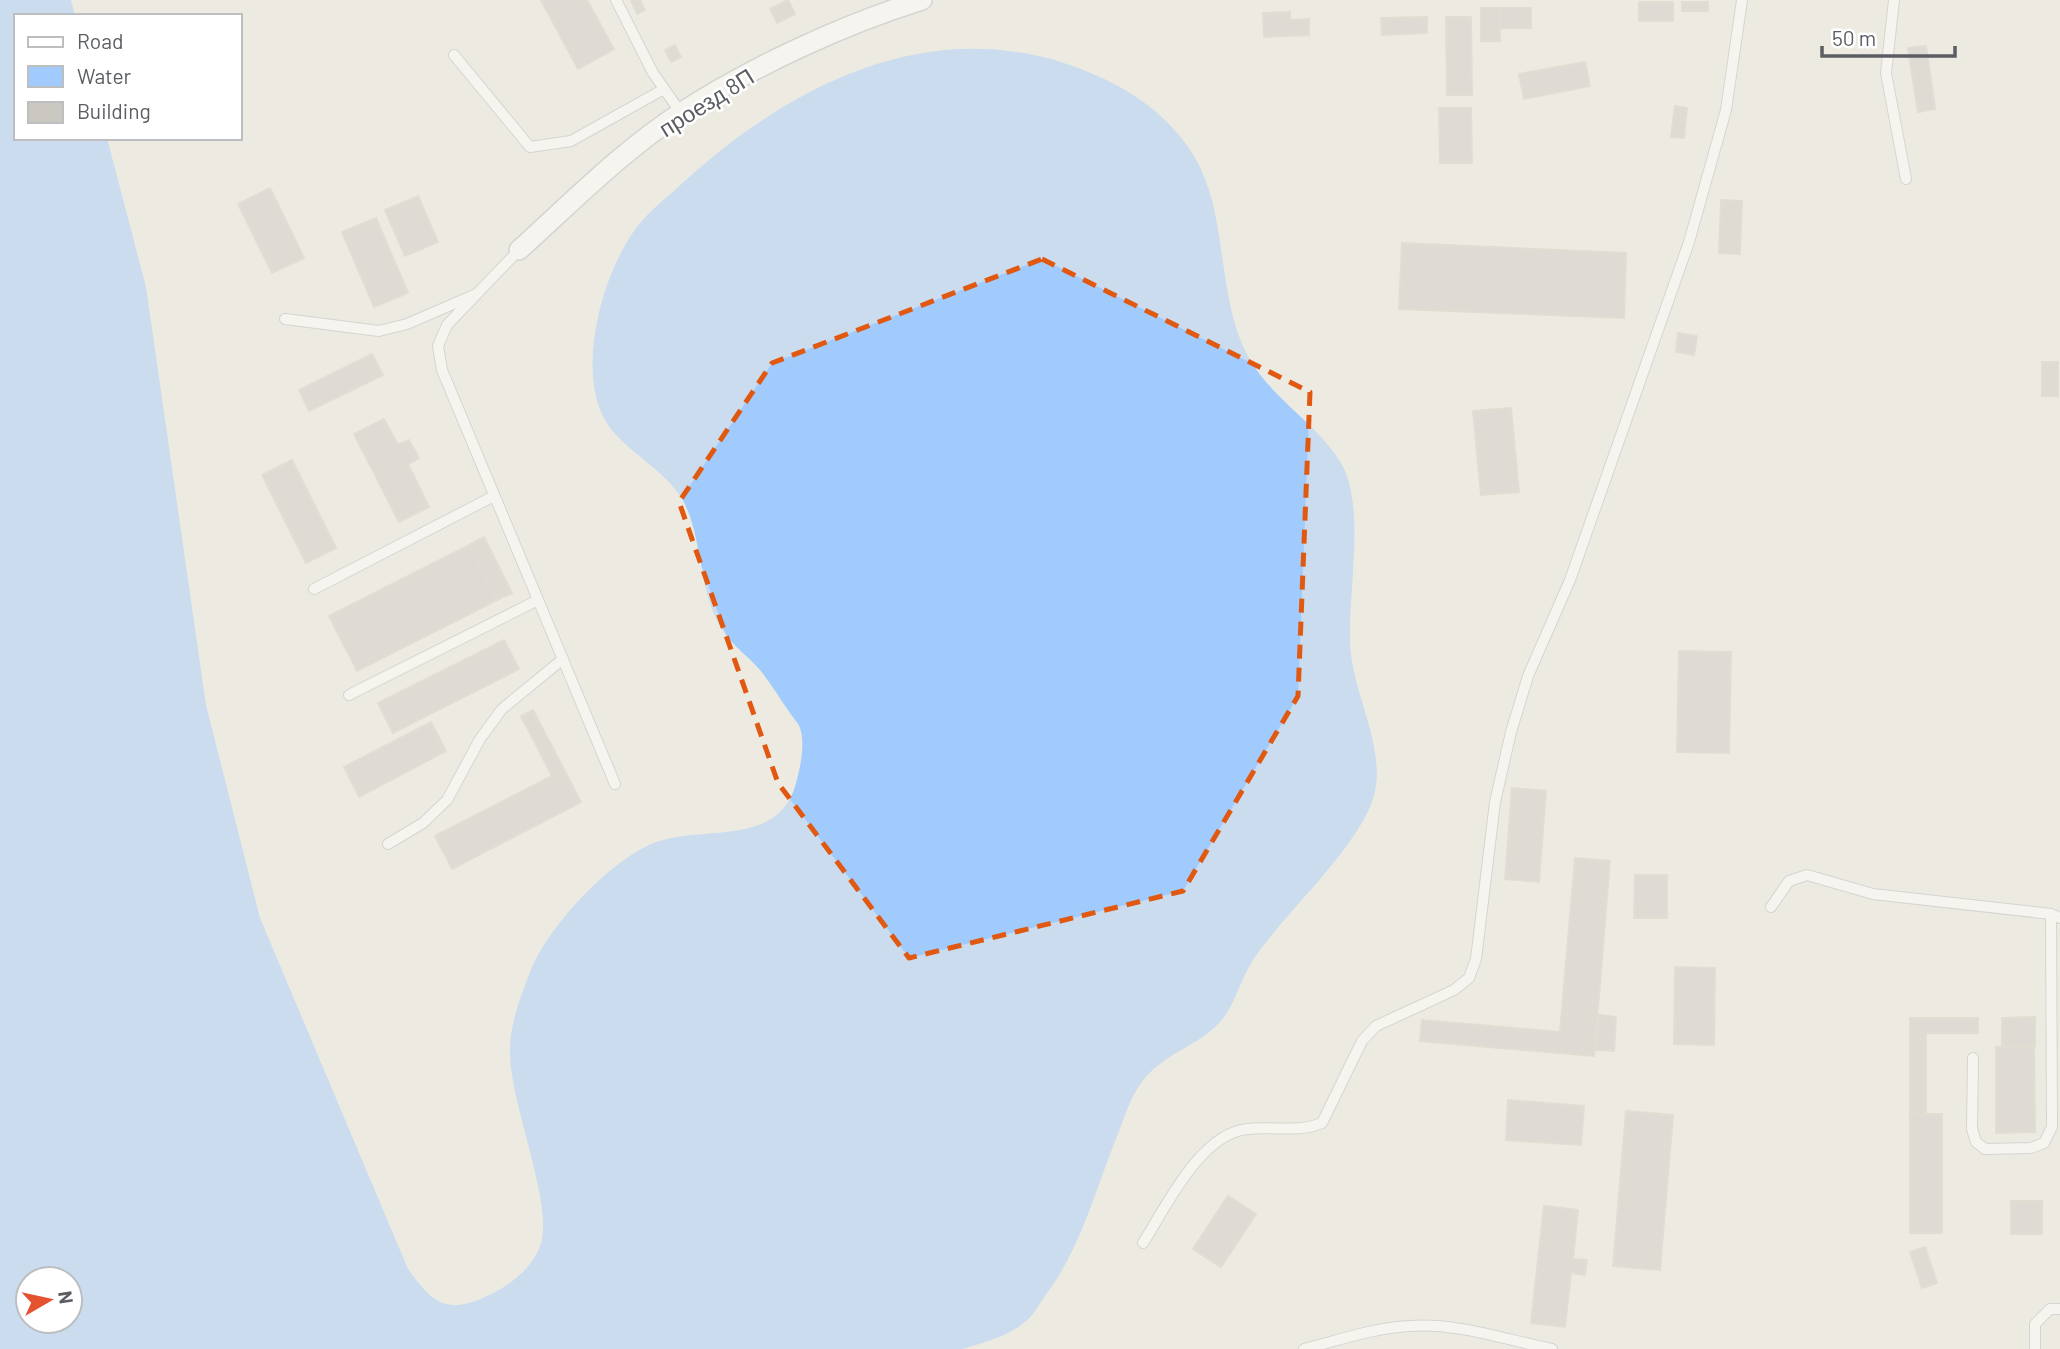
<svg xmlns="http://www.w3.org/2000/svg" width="2060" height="1349" viewBox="0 0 2060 1349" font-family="Barlow,sans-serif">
	<rect width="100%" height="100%" fill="#edebe1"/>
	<path fill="#a1cafd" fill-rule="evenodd" d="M0,0H71L75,16H16V138H107L146,287L206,705L260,918L408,1269C429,1297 441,1314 478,1300C504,1290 533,1270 541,1243C553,1204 511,1105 510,1055C509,1026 520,997 531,970C549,926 606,865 649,845C699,822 781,852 797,779C801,765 805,742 800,728C798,722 793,718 790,713C780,699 771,684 760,670C749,657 733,646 724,632C697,594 704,536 682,499C665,470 628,453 608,425C574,375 602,272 637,227C647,214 662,201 675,190C782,90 921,14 1070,65C1121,83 1166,110 1194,156C1230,217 1215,296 1249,358C1272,399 1317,423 1341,463C1368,510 1345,600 1351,654C1356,698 1384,747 1375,791C1365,842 1283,914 1253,960C1240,980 1235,1005 1221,1021C1197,1048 1161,1053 1139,1086C1130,1099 1124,1118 1118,1134C1096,1187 1082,1246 1047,1293C1040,1302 1035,1314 1026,1321C1010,1336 983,1343 962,1349H0ZM28,1279H70V1321H28Z"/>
	<g fill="#cac8c1" stroke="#d1cec0" stroke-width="2">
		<polygon points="541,0 587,0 614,49 578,69"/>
		<polygon points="631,0 640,0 645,10 637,14"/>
		<polygon points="788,0 795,14 777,23 770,9"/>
		<rect x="1639" y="2" width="34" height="19"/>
		<rect x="1682" y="2" width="26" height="9"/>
		<rect x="1481" y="8" width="19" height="33"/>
		<rect x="1500" y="8" width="31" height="20"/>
		<polygon points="1290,12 1290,20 1309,19 1309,35 1264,37 1263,13"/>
		<polygon points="1427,17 1427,33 1382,35 1381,18"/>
		<polygon points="1446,17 1471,17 1472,95 1447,95"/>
		<polygon points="675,45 681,57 671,62 665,50"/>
		<polygon points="1926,46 1935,109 1918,112 1908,48"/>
		<polygon points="1585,62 1590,86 1524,99 1519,74"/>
		<polygon points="1675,106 1687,108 1684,138 1671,137"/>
		<polygon points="1439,108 1471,108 1472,163 1440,163"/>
		<polygon points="270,188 304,258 272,273 238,204"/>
		<polygon points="418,196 438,242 405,256 385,210"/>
		<polygon points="1721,200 1742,201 1740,254 1719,253"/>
		<polygon points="376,218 408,293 374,307 342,232"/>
		<polygon points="1402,243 1626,253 1624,318 1399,309"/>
		<polygon points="1678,333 1697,336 1694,355 1676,352"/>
		<polygon points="372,354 383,375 309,411 299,390"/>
		<rect x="2042" y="362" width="16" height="34"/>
		<polygon points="1511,408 1519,492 1481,495 1473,411"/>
		<polygon points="384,419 398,445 409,440 419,458 408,464 429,507 399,522 354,434"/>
		<polygon points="292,460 336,548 306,563 262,475"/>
		<polygon points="484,537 512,593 497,600 469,545"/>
		<polygon points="469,545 497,600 357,671 329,616"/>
		<polygon points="504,640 519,669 393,733 378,703"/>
		<polygon points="1679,651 1731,652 1729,753 1677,752"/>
		<polygon points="533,710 581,802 452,869 435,836 552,776 521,716"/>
		<polygon points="431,722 446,751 359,797 344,767"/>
		<polygon points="1512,788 1546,791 1539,882 1505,879"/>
		<polygon points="1575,858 1610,861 1594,1056 1420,1041 1422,1020 1560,1032"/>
		<polygon points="1635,875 1667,875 1667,918 1634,918"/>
		<polygon points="1675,967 1715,968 1714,1045 1674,1044"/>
		<polygon points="1599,1015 1616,1017 1614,1051 1595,1050"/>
		<polygon points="2035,1017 2035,1046 2002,1046 2002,1018"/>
		<polygon points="1910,1018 1978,1018 1978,1033 1926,1033 1926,1114 1910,1114"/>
		<polygon points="2034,1046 2035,1132 1996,1133 1996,1047"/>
		<polygon points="1508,1100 1584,1106 1581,1145 1506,1140"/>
		<polygon points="1626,1111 1673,1115 1660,1270 1613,1266"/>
		<rect x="1910" y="1114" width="32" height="119"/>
		<polygon points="1228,1196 1256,1214 1221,1267 1193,1249"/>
		<rect x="2011" y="1201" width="31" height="33"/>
		<polygon points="1544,1206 1578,1210 1573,1259 1587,1260 1585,1275 1571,1273 1565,1327 1531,1323"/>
		<polygon points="1925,1247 1937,1283 1922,1288 1910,1252"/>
	</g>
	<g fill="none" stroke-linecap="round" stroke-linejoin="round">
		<defs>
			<g id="lane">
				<polyline points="616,0 653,73 681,113"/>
				<polyline points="1894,0 1886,73 1906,179"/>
				<polyline points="454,55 530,147 571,141 664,89"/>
				<polyline points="519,250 447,325 438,346 442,370 615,784"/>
				<polyline points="285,319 379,331 407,324 474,295"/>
				<polyline points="314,589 494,496"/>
				<polyline points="349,695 538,600"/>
				<polyline points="388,844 423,823 447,800 480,739 502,709 563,659"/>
				<polyline points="1771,907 1789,881 1807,875 1873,894 2051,914 2060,918"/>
				<polyline points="1973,1058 1972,1129 1976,1142 1985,1149 2031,1148 2044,1143 2052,1127 2051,914"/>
				<path d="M1143,1243C1166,1207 1200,1134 1247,1129C1273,1126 1297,1133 1322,1123L1362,1041L1376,1026L1454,990L1469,978L1476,959L1495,802L1511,732L1528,676L1570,580L1689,242L1726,110L1742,0"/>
				<path d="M1304,1349C1339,1340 1374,1328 1409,1326C1456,1322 1506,1340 1552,1349"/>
				<polyline points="2035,1349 2035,1324 2050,1309 2060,1309"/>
			</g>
			<path id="street" d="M519,250C571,203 623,150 682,112C752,67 842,25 922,0"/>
		</defs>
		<use href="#lane" stroke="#b7b9be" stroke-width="12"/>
		<use href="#street" stroke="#b7b9be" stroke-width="22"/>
		<use href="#lane" stroke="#fff" stroke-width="10"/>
		<use href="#street" stroke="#fff" stroke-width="19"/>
	</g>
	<path d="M0 0H2060V1349H0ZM1042,259L1310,392L1298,696L1183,891L909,958L778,783L679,502L772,363Z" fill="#edebe1" fill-opacity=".55" fill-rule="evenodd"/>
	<path fill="none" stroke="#e15910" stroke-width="5" stroke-dasharray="14 9" stroke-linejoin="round" d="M1042,259L1310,392L1298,696L1183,891L909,958L778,783L679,502L772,363Z"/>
	<g text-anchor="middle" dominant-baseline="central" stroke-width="5" stroke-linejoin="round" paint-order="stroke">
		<g font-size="23" fill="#5a5d62" stroke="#fff">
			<text transform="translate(706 102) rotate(-32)">проезд 8П</text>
		</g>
	</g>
	<rect x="14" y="14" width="228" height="126" fill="#ffffff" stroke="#bdbec0" stroke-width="2"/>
	<rect x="28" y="37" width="35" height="10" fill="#ffffff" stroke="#bdbec0" stroke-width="2"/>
	<text x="77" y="49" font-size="21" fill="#5a5d62">Road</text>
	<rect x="28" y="66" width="35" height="21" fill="#a1cafd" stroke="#bdbec0" stroke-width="2"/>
	<text x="77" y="84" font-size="21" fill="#5a5d62">Water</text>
	<rect x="28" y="102" width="35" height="21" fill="#cac8c1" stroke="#bdbec0" stroke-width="2"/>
	<text x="77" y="119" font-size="21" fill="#5a5d62">Building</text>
	<g transform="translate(49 1300) rotate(81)"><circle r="33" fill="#ffffff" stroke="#bdbec0" stroke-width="2"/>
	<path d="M0-5L12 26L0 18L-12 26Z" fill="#e5522f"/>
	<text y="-10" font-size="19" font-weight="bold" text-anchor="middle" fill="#5a5d62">N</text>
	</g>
	<path d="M1822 46v10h133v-10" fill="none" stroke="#5a5d62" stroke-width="3.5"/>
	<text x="1832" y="46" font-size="21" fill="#5a5d62" stroke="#ffffff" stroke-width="5" paint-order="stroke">50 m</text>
</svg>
